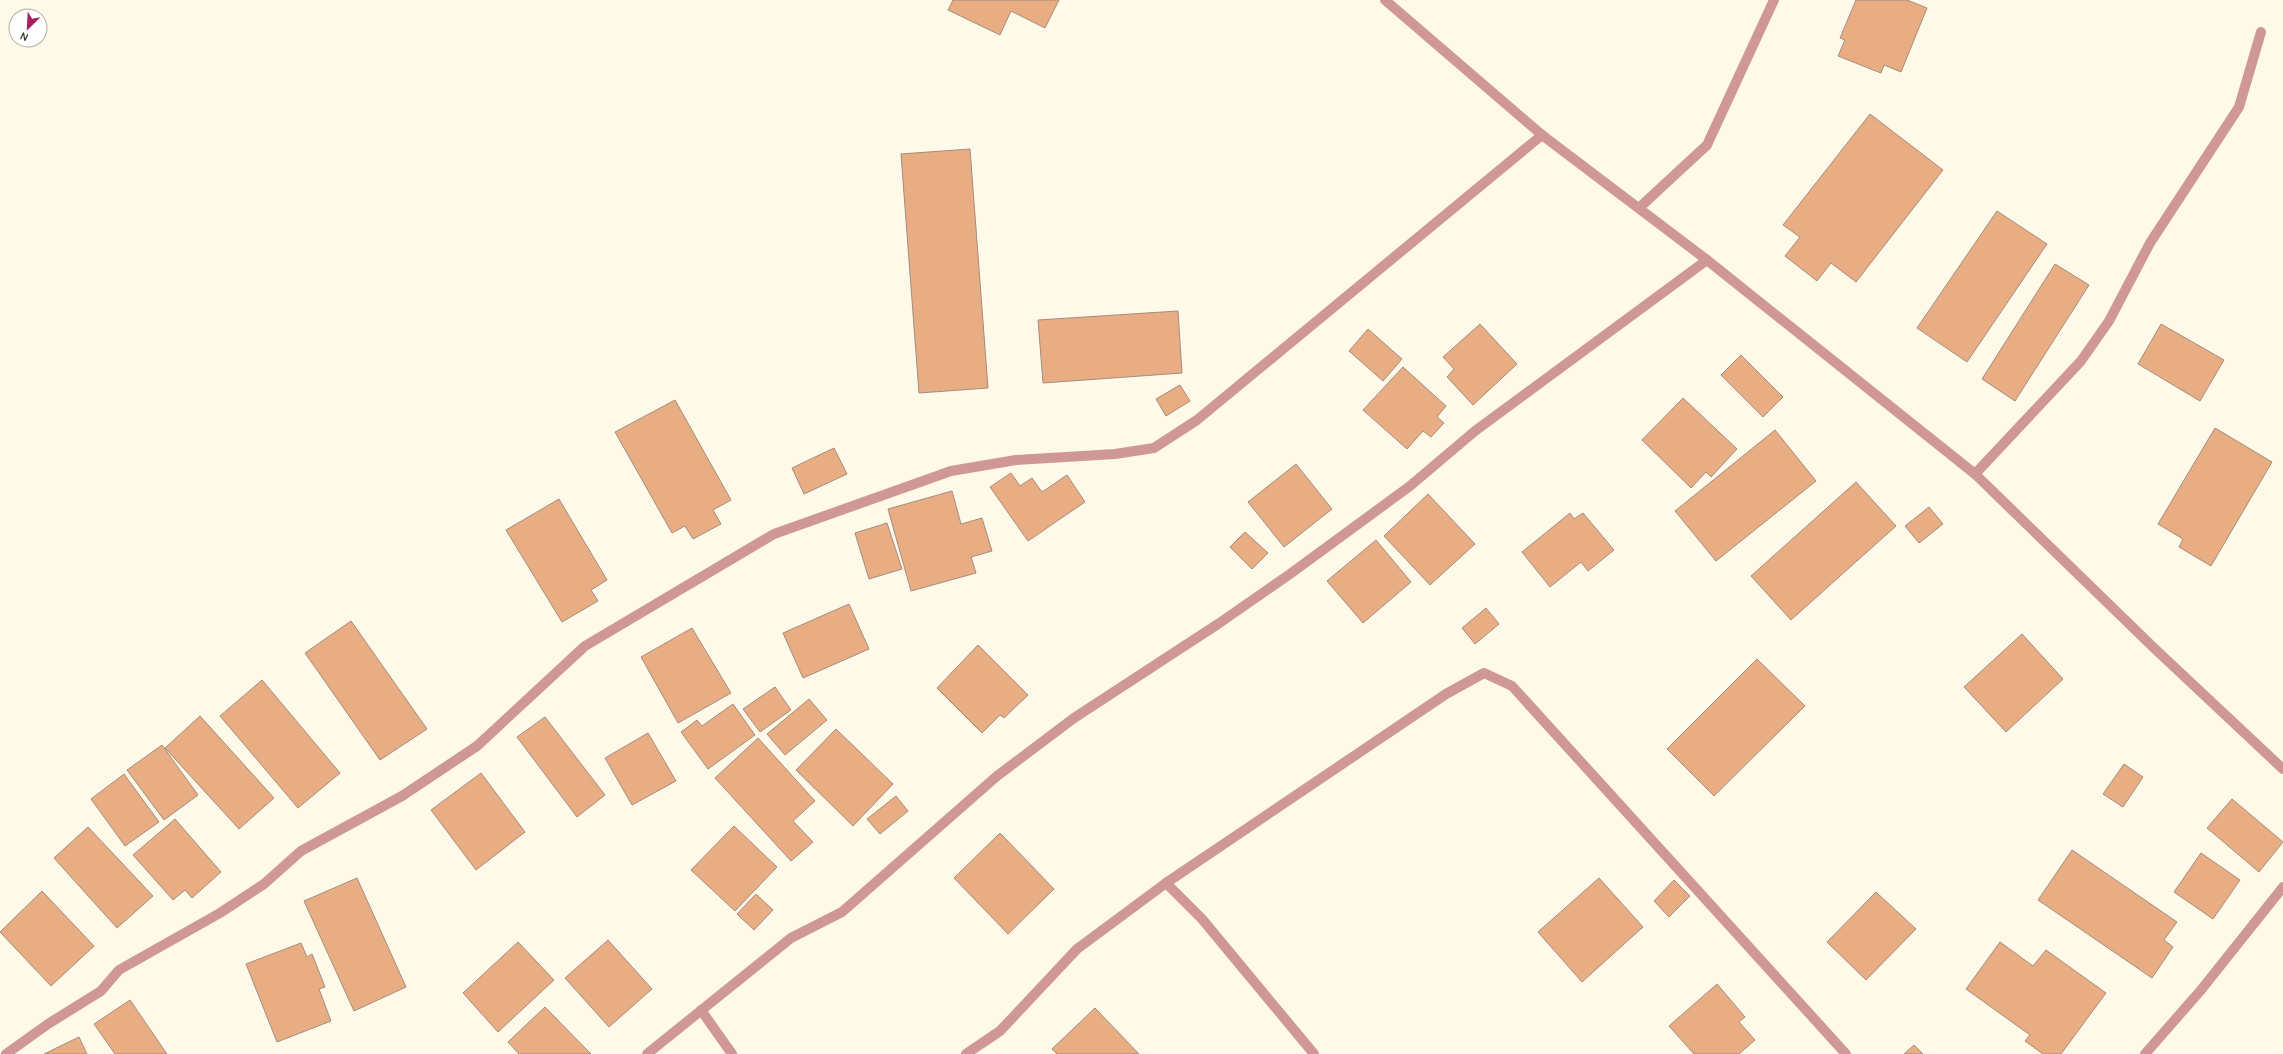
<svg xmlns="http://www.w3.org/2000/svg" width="2283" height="1054" viewBox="0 0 2283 1054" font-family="Karla,sans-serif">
	<rect width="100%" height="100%" fill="#fef9e9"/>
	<g fill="#e9ad84" stroke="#a48d7e">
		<polygon points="953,0 1059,0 1045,28 1011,11 1000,35 948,10"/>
		<polygon points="1856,0 1907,0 1927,8 1901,72 1884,65 1881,73 1838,56 1845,40 1840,38"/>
		<polygon points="1870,114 1943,170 1856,282 1831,263 1817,281 1785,256 1800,237 1783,225"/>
		<polygon points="970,149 988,388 919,393 901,154"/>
		<polygon points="1997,211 2047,244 1967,362 1917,328"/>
		<polygon points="2055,264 2089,285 2015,401 1982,379"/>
		<polygon points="1178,311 1182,373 1043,383 1038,320"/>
		<polygon points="1480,324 1517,364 1473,405 1447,377 1454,369 1443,357"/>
		<polygon points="2161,324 2224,360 2200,401 2138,364"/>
		<polygon points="1368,329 1402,359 1383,381 1349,351"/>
		<polygon points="1741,355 1783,397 1763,417 1721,375"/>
		<polygon points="1403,367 1446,406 1437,417 1444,423 1431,437 1423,431 1407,449 1363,410"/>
		<polygon points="1180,385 1190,401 1166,416 1156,399"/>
		<polygon points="1683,398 1737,449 1711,477 1706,472 1691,488 1642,440"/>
		<polygon points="675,400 731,500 713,510 721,524 693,539 685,526 672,533 615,432"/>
		<polygon points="2215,428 2272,462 2211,566 2179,547 2183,539 2158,524"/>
		<polygon points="1775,430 1816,481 1716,561 1675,511"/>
		<polygon points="834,448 847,474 804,494 792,468"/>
		<polygon points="1296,464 1332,509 1284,547 1248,502"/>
		<polygon points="1011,473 1020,486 1032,478 1042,492 1067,475 1085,502 1028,541 990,487"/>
		<polygon points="1856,482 1896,526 1791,620 1751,576"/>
		<polygon points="952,491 961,524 982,518 992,551 971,557 976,573 911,591 888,509"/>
		<polygon points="1428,494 1475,544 1430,585 1384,536"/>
		<polygon points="559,499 607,580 591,590 598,601 562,622 506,530"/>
		<polygon points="1929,507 1943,524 1919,543 1905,526"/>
		<polygon points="1570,513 1574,519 1583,513 1614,550 1588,571 1581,562 1550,587 1522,552"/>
		<polygon points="887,523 902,569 869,579 855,533"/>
		<polygon points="1245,532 1268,553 1252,569 1230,547"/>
		<polygon points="1376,540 1411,582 1363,623 1327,581"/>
		<polygon points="849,604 869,649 803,678 783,633"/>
		<polygon points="1486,608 1499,624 1475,644 1462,628"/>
		<polygon points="351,621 427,729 380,760 305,653"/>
		<polygon points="692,628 731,693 678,723 641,657"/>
		<polygon points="2022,634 2063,679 2006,732 1964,687"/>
		<polygon points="978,645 1028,695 1004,718 1000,715 982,733 937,688"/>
		<polygon points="1757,659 1805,706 1714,796 1667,749"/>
		<polygon points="262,680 340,773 298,808 220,716"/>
		<polygon points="775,687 791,710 760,732 743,709"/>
		<polygon points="809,699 827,720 785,755 767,734"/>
		<polygon points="733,704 755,735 708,769 681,732 697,720 702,726"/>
		<polygon points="200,716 274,798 239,829 165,748"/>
		<polygon points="545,717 605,795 577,817 517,737"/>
		<polygon points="836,729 893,784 853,826 796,770"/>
		<polygon points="648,733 676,781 632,805 605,758"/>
		<polygon points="758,738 815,801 793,821 813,842 791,861 715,778"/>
		<polygon points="162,745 198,795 164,820 127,770"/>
		<polygon points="2124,764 2143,777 2123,807 2103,794"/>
		<polygon points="481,773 525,832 476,870 431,810"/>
		<polygon points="124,774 159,822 125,846 91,799"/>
		<polygon points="896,796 908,811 880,834 867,819"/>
		<polygon points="2232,799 2283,842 2259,872 2207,828"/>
		<polygon points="175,819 221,872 192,898 185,890 173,900 133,855"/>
		<polygon points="734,826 777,867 735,911 691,870"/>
		<polygon points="88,827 153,896 117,928 54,858"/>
		<polygon points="1000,833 1054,889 1008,934 954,878"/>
		<polygon points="2072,850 2177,922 2164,940 2173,947 2152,978 2038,900"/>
		<polygon points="2201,853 2240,880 2213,919 2174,892"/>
		<polygon points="357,878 406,987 354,1011 304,901"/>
		<polygon points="1599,878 1643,927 1582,982 1538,932"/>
		<polygon points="1674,880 1690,896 1669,917 1654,901"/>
		<polygon points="42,891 94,946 51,986 0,932"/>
		<polygon points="1876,892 1916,929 1866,980 1827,942"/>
		<polygon points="756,894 773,910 754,930 737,914"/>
		<polygon points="608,940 652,989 609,1027 565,978"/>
		<polygon points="518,942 554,980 498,1032 463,993"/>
		<polygon points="2000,942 2033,966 2046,950 2106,993 2061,1054 2043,1054 2025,1041 2030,1035 1966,989"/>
		<polygon points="301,943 307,957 312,954 325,987 319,989 331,1021 277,1042 246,964"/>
		<polygon points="1717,984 1745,1017 1739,1022 1755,1040 1739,1054 1694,1054 1669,1026"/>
		<polygon points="130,1000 167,1054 115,1054 94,1024"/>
		<polygon points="545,1007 591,1054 519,1054 508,1042"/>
		<polygon points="1095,1008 1139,1054 1057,1054 1052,1049"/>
		<polygon points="79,1037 87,1054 44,1054"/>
		<polygon points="1914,1045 1923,1054 1904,1054"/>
	</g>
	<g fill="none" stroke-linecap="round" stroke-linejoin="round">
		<g stroke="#cf9796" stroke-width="10">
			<polyline points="1385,0 1542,135 1707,260 1975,474 2154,648 2283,769"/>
			<polyline points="1639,208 1707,145 1774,0"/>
			<polyline points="1975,474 2081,361 2109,321 2150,243 2239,107 2261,32"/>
			<polyline points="1166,883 1202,919 1314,1054"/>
			<polyline points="701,1010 732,1054"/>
			<polyline points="6,1054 48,1024 101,991 119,970 220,913 264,884 301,851 402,796 477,746 585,646 774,534 951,471 1016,460 1115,454 1154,448 1197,420 1542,135"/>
			<polyline points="647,1054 791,938 842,912 997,776 1074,718 1218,624 1290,574 1410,486 1475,431 1707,260"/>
			<polyline points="966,1054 1000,1031 1077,949 1166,883 1446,694 1484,673 1512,686 1846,1054"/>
			<polyline points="2145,1054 2201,990 2283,887"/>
		</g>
	</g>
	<g transform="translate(28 28) rotate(204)"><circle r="19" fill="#ffffff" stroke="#b0afab"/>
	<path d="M0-3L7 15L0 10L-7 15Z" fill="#a91f63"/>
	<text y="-6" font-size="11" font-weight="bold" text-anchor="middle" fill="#3a362c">N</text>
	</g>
</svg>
